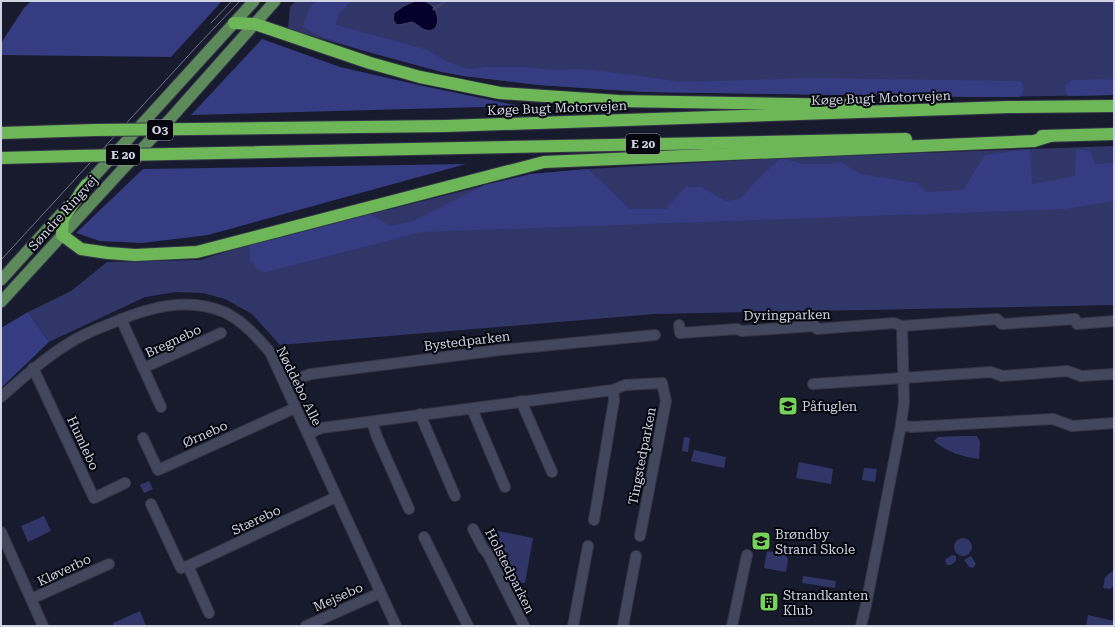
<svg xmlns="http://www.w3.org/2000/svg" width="1115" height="627" viewBox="0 0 1115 627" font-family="'Roboto Serif',serif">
	<rect width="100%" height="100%" fill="#181b2e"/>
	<g fill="#303667">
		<polygon points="296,1 1114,1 1114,95 976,97 644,92 539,85 464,76 442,72 361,50 288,29 290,7"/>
		<polygon points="1114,146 1114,305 655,314 280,345 252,314 225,299 203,293 176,292 145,297 49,342 28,312 71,291 107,262 200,260 250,244 531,174 588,169 781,158"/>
		<path d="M959,436H977L980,442L979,459C963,457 947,452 934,441L938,437Z"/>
		<polygon points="684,437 690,438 688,452 682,451"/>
		<polygon points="694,450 726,457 724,468 691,461"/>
		<polygon points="799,462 833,469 831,484 796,478"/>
		<polygon points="864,468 877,469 875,482 862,480"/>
		<polygon points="149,481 153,489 144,493 140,485"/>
		<polygon points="44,516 51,531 28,542 21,526"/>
		<polygon points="493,530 533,538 525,583 515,582"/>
		<circle cx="963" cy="547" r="9"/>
		<polygon points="767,551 785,554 788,559 786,572 764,568"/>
		<polygon points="952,555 956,556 956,561 951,565 947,565 945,561 946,559"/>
		<polygon points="971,556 976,564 973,568 969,567 964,560"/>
		<polygon points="1114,570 1114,586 1110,589 1103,588 1105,577"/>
		<polygon points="803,576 836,581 835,588 802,583"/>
		<polygon points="140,611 146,626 114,626 113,623"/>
		<polygon points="1088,615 1114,621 1114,626 1086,626"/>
	</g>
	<g fill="#353c82">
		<polygon points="31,1 222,1 171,57 1,55 1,43 24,8"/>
		<polygon points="316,1 351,1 339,14 336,25 428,50 447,62 468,69 487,67 526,67 553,70 582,69 642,76 680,82 808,78 1021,81 1024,89 1020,97 976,97 644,92 539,85 464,76 442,72 361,50 315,34 303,26 309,9"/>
		<polygon points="262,39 340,67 423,86 520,106 191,115"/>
		<polygon points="1114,79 1114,95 1068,96 1065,91 1066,84 1073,80"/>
		<polygon points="1030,149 1032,184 1075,176 1076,149 1090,151 1095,164 1114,163 1114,201 1064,209 421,232 263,273 250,262 250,244 369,213 390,226 413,221 484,185 531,174 588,169 630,209 666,209 685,187 701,187 726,201 740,199 756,181 781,158 803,164 827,164 841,162 860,174 917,183 926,192 963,190 985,155"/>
		<polygon points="466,164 208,235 142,243 100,241 76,233 143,169"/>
		<polygon points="28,312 49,342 1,388 1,328"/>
	</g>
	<path fill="#05002c" stroke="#423f62" d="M415,1C419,1 424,0 428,3C441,9 442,37 423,29C420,27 416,24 413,22L398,25C393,23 393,18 394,13L404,6Z"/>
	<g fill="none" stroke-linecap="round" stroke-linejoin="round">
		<polyline stroke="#423f62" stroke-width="3" points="434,9 445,1"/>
		<defs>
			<g id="minor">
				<polyline points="121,319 161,407"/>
				<polyline points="679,325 680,333 737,329 742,331 815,326 817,329 894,323 902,326 997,319 1002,324 1075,319 1077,324 1114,321"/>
				<polyline points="33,368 94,498 125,483"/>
				<polyline points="143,368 221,333"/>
				<polyline points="285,383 311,374 500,350 655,335"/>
				<polyline points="813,384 991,372 1002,376 1067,371 1081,376 1114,374"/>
				<path d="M1,397C25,376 48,355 76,339C87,333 99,328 112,323C147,308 186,296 224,312C243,321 256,336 270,352L396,626"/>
				<polyline points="521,401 552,472"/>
				<polyline points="472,409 505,487"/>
				<polyline points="420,414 455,496"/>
				<polyline points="372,422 377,437 409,509"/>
				<polyline points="901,425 912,427 1053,419 1072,426 1114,423"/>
				<polyline points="308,434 321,428 613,390 625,385 662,383 666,401 640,536"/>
				<polyline points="143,438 158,470 295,408"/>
				<polyline points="151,504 181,568 188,566 336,497"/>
				<polyline points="594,520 614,400 613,390"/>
				<polyline points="473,529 483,548 488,554 524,626"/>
				<polyline points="1,532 43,626"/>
				<polyline points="424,537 468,626"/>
				<polyline points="188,566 209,613"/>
				<polyline points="31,599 109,564"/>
				<polyline points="306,626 380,593"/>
				<polyline points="573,626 588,546"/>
				<polyline points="623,626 636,556"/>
				<polyline points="732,626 747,555"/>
				<polyline points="861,626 866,605 901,425 904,402 902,326"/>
			</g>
			<g id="primary">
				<polyline points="80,192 254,1"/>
				<polyline points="1,280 68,206"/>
				<polyline points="1,302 121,171 171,118 275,1"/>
			</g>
			<g id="motorway">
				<polyline points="234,23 255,24 370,63 420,77 500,93 619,101 852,105"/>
				<polyline points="194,129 445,126 1009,107 1114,106"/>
				<polyline points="1,133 95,130"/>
				<polyline points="1042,136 1114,134"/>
				<polyline points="171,154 906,139"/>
				<polyline points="1,158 76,156"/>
				<polyline points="86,185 63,219 62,235 81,249 108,253 135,255 197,252 544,162 1034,141 1050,136"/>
			</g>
		</defs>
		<use href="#minor" stroke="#353647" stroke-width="12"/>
		<use href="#primary" stroke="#353647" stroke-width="13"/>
		<use href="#motorway" stroke="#353647" stroke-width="14"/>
		<use href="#minor" stroke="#43475e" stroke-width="10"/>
		<use href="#primary" stroke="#5c8a5a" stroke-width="11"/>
		<use href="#motorway" stroke="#6db758" stroke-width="12"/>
		<g stroke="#6d7081" stroke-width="1">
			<polyline points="211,23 232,1"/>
			<polyline points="1,260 198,45 240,1"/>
		</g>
		<defs>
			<g id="motorway-bridge">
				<polyline points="95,130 194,129"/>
				<polyline points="76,156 171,154"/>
			</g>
		</defs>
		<use href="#motorway-bridge" stroke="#353647" stroke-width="14" stroke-linecap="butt"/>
		<use href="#motorway-bridge" stroke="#6db758" stroke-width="12"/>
	</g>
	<defs>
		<symbol id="school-square" viewBox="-11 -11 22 22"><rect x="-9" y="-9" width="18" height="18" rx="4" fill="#76d25a" stroke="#05060e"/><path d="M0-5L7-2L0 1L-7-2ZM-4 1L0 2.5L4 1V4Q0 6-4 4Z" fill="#111"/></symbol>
		<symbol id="building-square" viewBox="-11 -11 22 22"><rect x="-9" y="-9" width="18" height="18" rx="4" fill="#76d25a" stroke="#05060e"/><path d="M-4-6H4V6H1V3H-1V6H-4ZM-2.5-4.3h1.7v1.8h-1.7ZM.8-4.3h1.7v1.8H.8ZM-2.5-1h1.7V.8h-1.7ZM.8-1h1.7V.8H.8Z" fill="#111"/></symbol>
	</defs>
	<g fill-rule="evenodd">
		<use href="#school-square" x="777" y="395" width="22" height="22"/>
		<use href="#school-square" x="750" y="530" width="22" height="22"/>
		<use href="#building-square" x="758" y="591" width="22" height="22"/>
	</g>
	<g text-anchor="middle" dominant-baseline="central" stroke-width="4" stroke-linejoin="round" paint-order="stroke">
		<g fill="#05060e" stroke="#9396a2" stroke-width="1">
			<rect x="147" y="120" width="26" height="20" rx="3"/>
			<rect x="626" y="134" width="34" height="20" rx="3"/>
			<rect x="106" y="145" width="34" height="20" rx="3"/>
		</g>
		<g font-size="12" font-weight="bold" fill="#d0d3e1">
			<text x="160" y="130">O3</text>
			<text x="643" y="144">E 20</text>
			<text x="123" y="155">E 20</text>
		</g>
		<g font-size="13" fill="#d0d3e1" stroke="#05060e">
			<text transform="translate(881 98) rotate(-2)">Køge Bugt Motorvejen</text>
			<text transform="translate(557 108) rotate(-2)">Køge Bugt Motorvejen</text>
			<text transform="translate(63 213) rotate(-48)">Søndre Ringvej</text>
			<text transform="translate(787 315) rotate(-1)">Dyringparken</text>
			<text transform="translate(173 341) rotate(-25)">Bregnebo</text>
			<text transform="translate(467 341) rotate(-7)">Bystedparken</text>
			<text transform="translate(299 386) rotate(64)">Nøddebo Alle</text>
			<text transform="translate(205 434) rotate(-24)">Ørnebo</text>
			<text transform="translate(83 443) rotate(65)">Humlebo</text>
			<text transform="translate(642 456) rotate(-79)">Tingstedparken</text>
			<text transform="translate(256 520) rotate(-25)">Stærebo</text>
			<text transform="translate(64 570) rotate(-25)">Kløverbo</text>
			<text transform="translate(510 571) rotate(63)">Holstedparken</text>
			<text transform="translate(338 597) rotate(-24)">Mejsebo</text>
		</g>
		<g font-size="13" fill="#d0d3e1" stroke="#05060e" text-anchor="start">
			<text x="802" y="406">Påfuglen</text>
			<text x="775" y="534">Brøndby<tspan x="775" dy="15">Strand Skole</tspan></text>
			<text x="783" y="595">Strandkanten<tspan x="783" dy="15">Klub</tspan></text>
		</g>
	</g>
	<rect width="1115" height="627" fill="none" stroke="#d0d3e1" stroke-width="4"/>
</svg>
